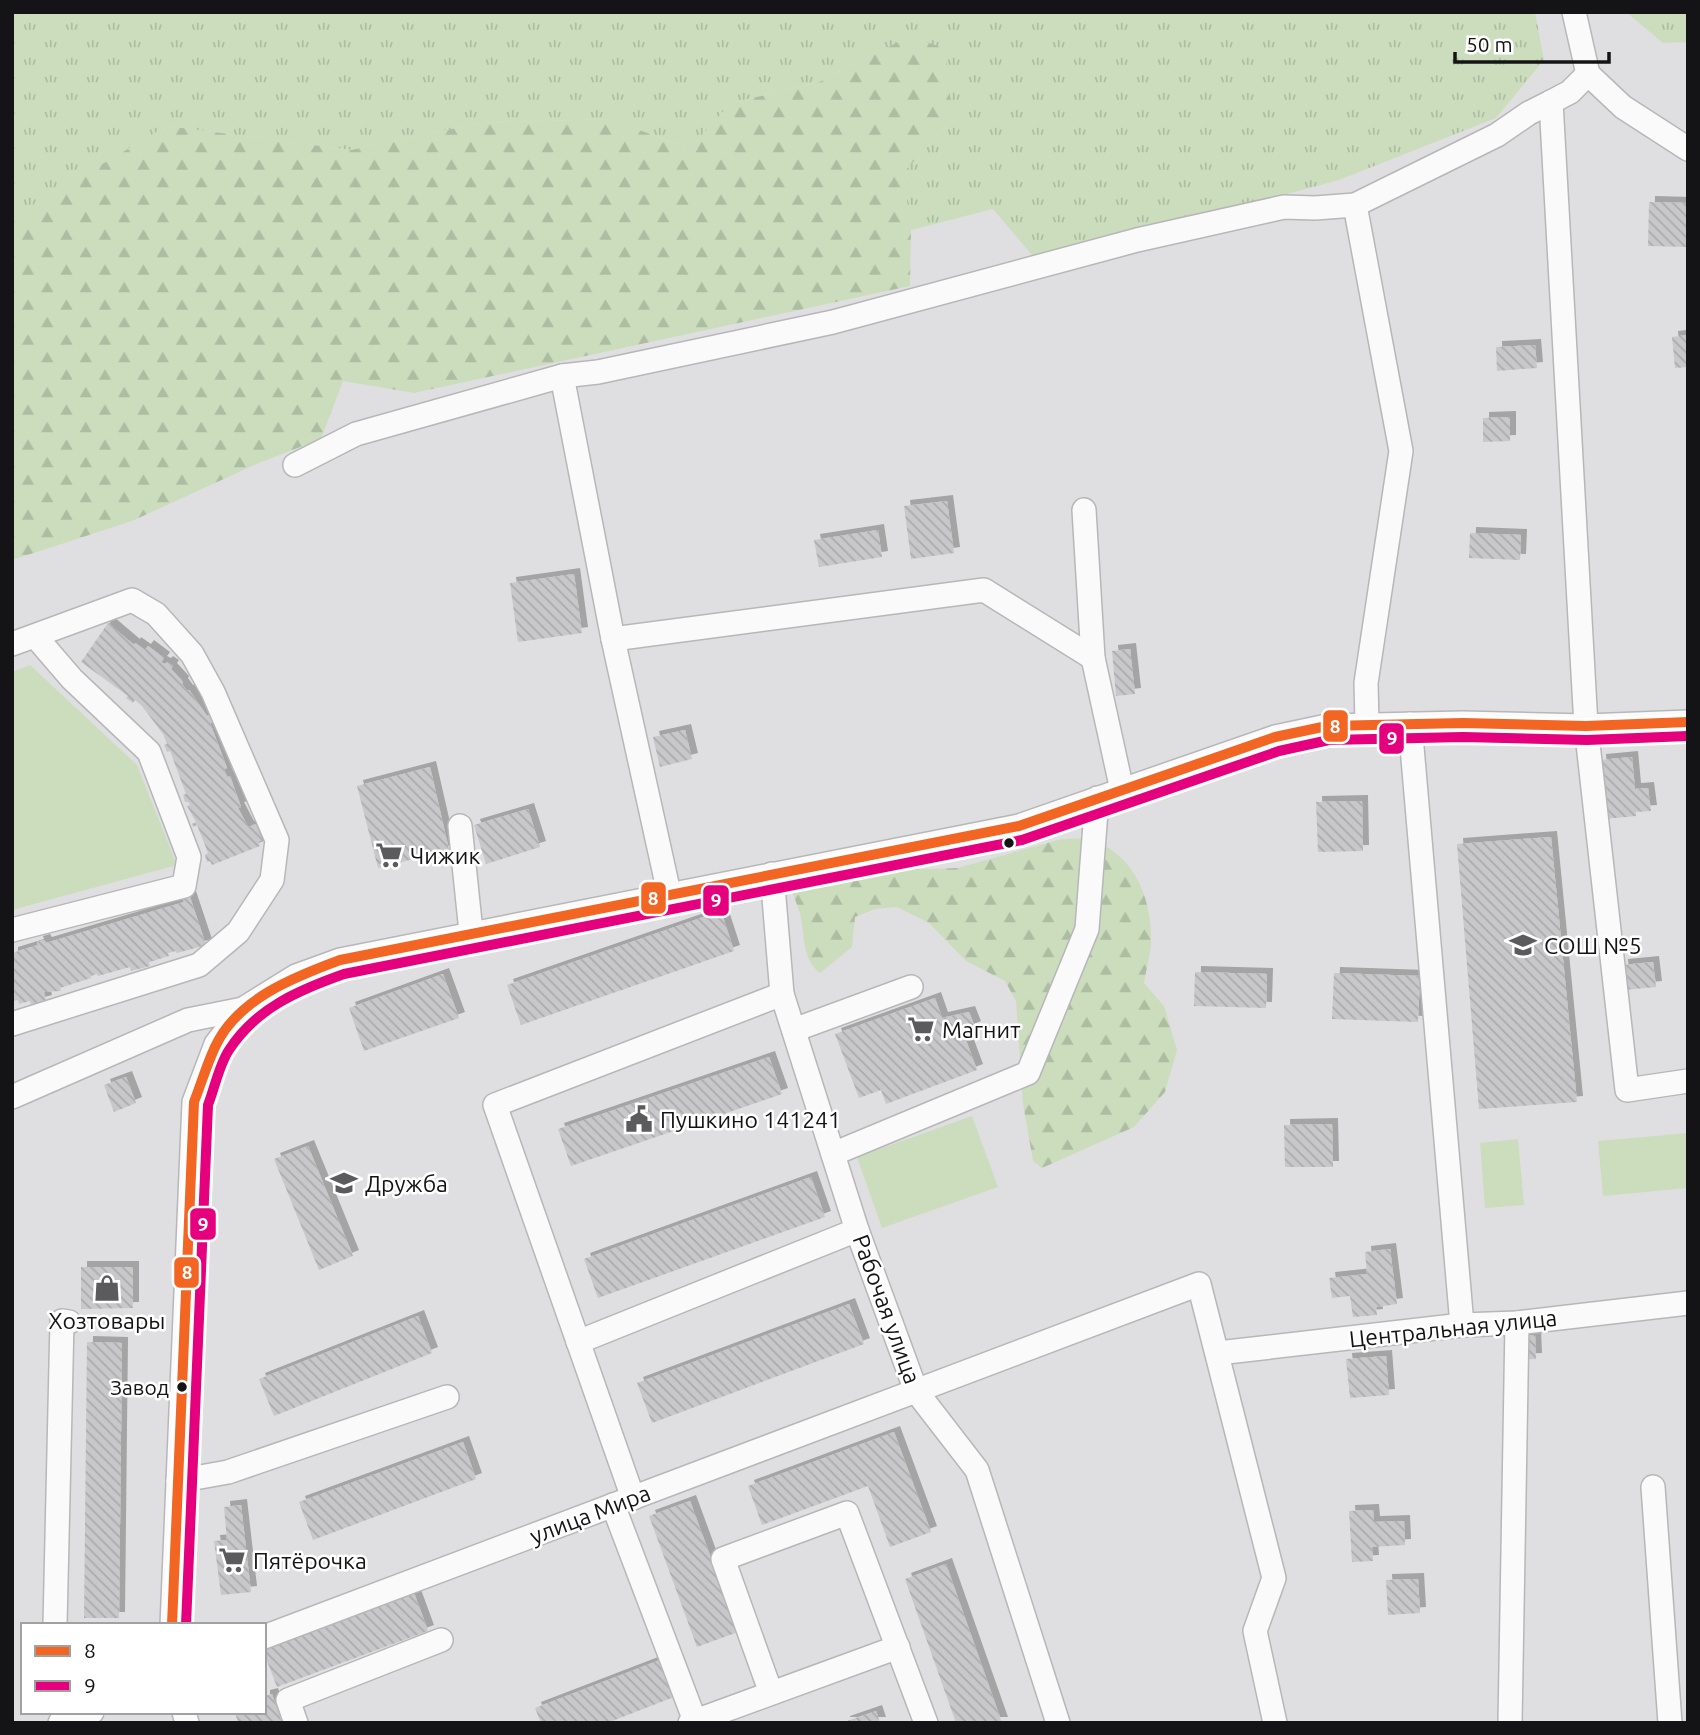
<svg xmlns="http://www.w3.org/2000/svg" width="1700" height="1735" viewBox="0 0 1700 1735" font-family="Ubuntu,sans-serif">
	<defs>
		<pattern id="grass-tufts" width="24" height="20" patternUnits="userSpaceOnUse" patternTransform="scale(1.75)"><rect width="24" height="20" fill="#cbddbd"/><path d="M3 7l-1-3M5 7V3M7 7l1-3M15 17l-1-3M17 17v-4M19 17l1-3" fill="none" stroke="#adbda2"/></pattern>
		<pattern id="forest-firs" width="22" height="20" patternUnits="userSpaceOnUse" patternTransform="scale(1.75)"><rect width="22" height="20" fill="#cbddbd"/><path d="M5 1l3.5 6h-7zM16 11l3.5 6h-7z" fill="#adbda2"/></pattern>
		<pattern id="building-back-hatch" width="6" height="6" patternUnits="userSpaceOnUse" patternTransform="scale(1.75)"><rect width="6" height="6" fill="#c8c8ca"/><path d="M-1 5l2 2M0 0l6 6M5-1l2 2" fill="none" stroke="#ababad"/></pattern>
		<filter id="shadow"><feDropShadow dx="6" dy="-6" stdDeviation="0" flood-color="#0004"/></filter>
	</defs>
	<rect width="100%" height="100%" fill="#dfdfe1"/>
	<g fill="url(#grass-tufts)">
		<polygon points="12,12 1535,12 1544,60 1496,118 1339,180 1037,261 993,209 911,230 903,173 952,120 910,36 819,82 731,103 690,149 610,119 480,123 351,150 167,126 12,217"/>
		<polygon points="1626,12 1688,12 1688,42 1663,43"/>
	</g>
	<g fill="url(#forest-firs)">
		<polygon points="910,36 946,49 952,120 903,173 911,230 910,286 414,393 343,381 321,439 259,463 132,521 12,560 12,217 167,126 351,150 480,123 610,119 690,149 731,103 819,82"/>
		<path d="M1062,839C1069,839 1077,838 1084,839C1131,847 1152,896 1151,940C1151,954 1146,969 1144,983L1164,1006L1177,1050L1165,1092L1134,1127L1042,1168L1033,1161L1023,1104L1016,1001L1005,981L966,961L929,923L897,907L875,909L855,917L852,947L820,973C802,960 805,935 800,914C798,907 795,899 792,892L830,880L899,870L957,868Z"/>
	</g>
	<g fill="#cbddbd">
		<polygon points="30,665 137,765 177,865 12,910 12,672"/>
		<polygon points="972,1116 998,1187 882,1228 857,1157"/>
		<polygon points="1688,1133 1688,1188 1603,1196 1598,1141"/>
		<polygon points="1518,1139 1524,1205 1485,1208 1480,1143"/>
	</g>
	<g fill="url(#building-back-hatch)" filter="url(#shadow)">
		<polygon points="1649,202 1686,203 1688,247 1648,246"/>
		<polygon points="1688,335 1688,367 1675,368 1672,337"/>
		<polygon points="1535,345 1537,368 1497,371 1496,347"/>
		<polygon points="1510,417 1510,441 1483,442 1483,418"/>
		<polygon points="947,501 954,553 911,559 904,506"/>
		<polygon points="878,530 882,557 819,567 814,540"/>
		<polygon points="1470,533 1521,535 1520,560 1469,558"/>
		<polygon points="574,574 582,633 518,642 510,583"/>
		<polygon points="108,623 134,645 135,643 145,650 148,646 164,658 161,662 165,664 167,662 173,666 171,669 183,682 182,684 187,691 189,690 207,716 210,715 213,722 210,723 227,768 224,769 227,777 230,776 241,807 238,808 248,827 256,824 262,840 258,842 260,846 212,865 210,861 207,862 205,855 208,853 197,825 193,827 192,824 196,822 187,806 190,805 188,802 185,802 183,795 186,794 170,751 167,752 164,745 167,744 163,734 142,706 135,700 133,703 126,698 128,696 81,662"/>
		<polygon points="1130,649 1135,694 1116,696 1112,651"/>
		<polygon points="685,730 692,759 660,767 653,737"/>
		<polygon points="1632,757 1635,789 1648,788 1651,811 1636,812 1636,816 1605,819 1600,760"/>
		<polygon points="430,767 449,850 378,868 357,786"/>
		<polygon points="1362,801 1363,851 1318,852 1316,802"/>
		<polygon points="528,809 540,847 486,864 474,825"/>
		<polygon points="1551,837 1577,1102 1479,1109 1457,844"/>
		<polygon points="190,897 206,945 177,953 176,951 168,953 169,956 149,962 150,966 131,971 130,967 98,976 97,974 91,976 91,978 60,988 61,991 44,992 46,1001 31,1005 30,1001 19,1004 18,1000 12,1001 12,953 38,945 37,942 44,940 46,943 184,902 183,899"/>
		<polygon points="721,911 734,951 521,1025 507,985"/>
		<polygon points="1653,962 1656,987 1624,990 1622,965"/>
		<polygon points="1195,972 1267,974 1266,1008 1194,1006"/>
		<polygon points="1334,973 1420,976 1418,1022 1332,1019"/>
		<polygon points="443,974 459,1018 364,1051 349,1008"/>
		<polygon points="935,998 942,1018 969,1012 975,1027 963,1032 977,1070 886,1104 881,1090 859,1098 835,1034"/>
		<polygon points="769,1057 782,1094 571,1166 558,1129"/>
		<polygon points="126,1077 136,1103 114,1112 104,1085"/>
		<polygon points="1332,1124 1333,1167 1285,1167 1284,1125"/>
		<polygon points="308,1146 353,1256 319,1270 274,1159"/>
		<polygon points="811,1177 825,1217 598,1298 584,1259"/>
		<polygon points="1390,1249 1397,1304 1376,1307 1377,1315 1353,1317 1350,1296 1332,1298 1329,1278 1367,1274 1365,1252"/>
		<polygon points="81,1267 133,1267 133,1308 81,1309"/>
		<polygon points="849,1304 864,1344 652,1423 637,1383"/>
		<polygon points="418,1316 432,1353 274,1416 259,1379"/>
		<polygon points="1535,1335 1536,1359 1506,1360 1505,1336"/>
		<polygon points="87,1342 122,1343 119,1618 84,1618"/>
		<polygon points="1386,1356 1389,1395 1350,1398 1346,1359"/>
		<polygon points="894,1432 931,1532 890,1547 868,1486 762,1525 748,1486"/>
		<polygon points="463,1442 476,1479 313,1540 299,1502"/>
		<polygon points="690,1501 738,1632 697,1647 649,1516"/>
		<polygon points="241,1505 251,1592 221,1595 214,1541 227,1540 224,1507"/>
		<polygon points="1373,1510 1374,1522 1404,1521 1405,1545 1372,1547 1373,1561 1352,1562 1349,1511"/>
		<polygon points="946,1564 1002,1723 956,1723 905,1579"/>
		<polygon points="1418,1579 1420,1613 1388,1615 1386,1580"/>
		<polygon points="413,1590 428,1631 277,1687 264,1653 264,1645"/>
		<polygon points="660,1660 674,1697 607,1723 541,1723 535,1708"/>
		<polygon points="272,1694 282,1723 238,1723 235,1712 264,1712 264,1696"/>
		<polygon points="876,1711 880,1723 844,1723 844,1722"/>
	</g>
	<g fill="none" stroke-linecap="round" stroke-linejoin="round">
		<defs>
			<g id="minor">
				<polyline points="1574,12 1588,74 1623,107 1688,149"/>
				<polyline points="1588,74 1570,92 1551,102 1586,726 1627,1090 1688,1081"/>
				<polyline points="1355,205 1401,451 1366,683 1367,723"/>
				<polyline points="562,376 613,639 669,893"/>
				<polyline points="295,465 356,434 562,376 598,372 833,322 1137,240 1284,207 1315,208 1355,205 1497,135 1529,113 1551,102"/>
				<polyline points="1084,510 1093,658 1122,790"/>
				<polyline points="613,639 984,590 1093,658"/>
				<polyline points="12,644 132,600 156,614 192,654 213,692 277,840 272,880 238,932 199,965 12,1024"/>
				<polyline points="1410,724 1462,1325"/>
				<polyline points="460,826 471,932"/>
				<polyline points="772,874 782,994 857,1230 916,1391 977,1470 1058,1723"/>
				<polyline points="12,930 184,886 189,857 149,752 72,679 35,636"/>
				<polyline points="794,1030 911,987"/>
				<polyline points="12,1097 188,1020 243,1009 296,976 340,960 1019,826 1275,737 1327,726 1463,723 1586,726 1688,722"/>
				<polyline points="833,1154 1028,1073 1087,929 1097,798"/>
				<polyline points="578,1342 857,1230"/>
				<polyline points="1218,1353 1462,1325 1517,1323 1688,1303"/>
				<polyline points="178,1481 228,1472 447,1397"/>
				<polyline points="1653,1487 1670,1723"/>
				<polyline points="633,1498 495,1105 782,994"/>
				<polyline points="613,1505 695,1721"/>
				<polyline points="55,1625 62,1321 69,1322"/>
				<polyline points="172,1625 194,1102 216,1044 243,1009"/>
				<polyline points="264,1637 1199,1284 1274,1578 1255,1631 1275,1723"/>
				<polyline points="771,1693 723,1559 847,1513 926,1723"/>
				<polyline points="184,1712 187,1723"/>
				<polyline points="60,1723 92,1712"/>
				<polyline points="296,1723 288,1700 441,1640"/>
				<polyline points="690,1723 898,1647"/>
				<polyline points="1510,1723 1517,1323"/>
			</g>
		</defs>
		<use href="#minor" stroke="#b7b7b9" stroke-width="26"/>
		<use href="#minor" stroke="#fafafa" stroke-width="23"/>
		<defs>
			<path id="bus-1" d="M172,1625L194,1102C201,1084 207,1064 215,1047C237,999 294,977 340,960L1019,826L1275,737L1327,726L1463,723L1586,726L1688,722"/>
			<path id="bus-2" d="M186,1625L208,1105C215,1087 219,1065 229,1050C256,1008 299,990 344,974L1022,840L1279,751L1329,740L1463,737L1587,740L1688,736"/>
		</defs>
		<use href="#bus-1" stroke="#fff" stroke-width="16"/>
		<use href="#bus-2" stroke="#fff" stroke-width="16"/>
		<use href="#bus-1" stroke="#f26522" stroke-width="10"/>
		<use href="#bus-2" stroke="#e5007d" stroke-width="10"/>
	</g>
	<defs>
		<symbol id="supermarket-bare" viewBox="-9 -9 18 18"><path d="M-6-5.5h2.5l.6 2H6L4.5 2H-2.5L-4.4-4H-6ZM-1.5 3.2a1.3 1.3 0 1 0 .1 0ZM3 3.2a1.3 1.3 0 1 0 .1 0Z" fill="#5b5b5d" stroke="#fff" stroke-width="2.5" paint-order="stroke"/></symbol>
		<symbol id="school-bare" viewBox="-9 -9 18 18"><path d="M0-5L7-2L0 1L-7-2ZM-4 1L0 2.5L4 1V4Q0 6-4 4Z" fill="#5b5b5d" stroke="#fff" stroke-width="2.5" paint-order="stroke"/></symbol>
		<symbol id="civic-bare" viewBox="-9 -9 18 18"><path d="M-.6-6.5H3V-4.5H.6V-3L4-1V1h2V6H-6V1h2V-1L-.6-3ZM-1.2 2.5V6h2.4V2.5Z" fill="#5b5b5d" stroke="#fff" stroke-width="2.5" paint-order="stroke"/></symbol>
		<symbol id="shop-bare" viewBox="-9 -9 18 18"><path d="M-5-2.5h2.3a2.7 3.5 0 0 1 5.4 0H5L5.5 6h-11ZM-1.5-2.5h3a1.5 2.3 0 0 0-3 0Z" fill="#5b5b5d" stroke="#fff" stroke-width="2.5" paint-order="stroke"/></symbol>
	</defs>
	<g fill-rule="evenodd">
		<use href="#supermarket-bare" x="370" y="836" width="38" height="38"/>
		<use href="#school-bare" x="1504" y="926" width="38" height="38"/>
		<use href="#supermarket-bare" x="902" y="1010" width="38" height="38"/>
		<use href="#civic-bare" x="620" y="1100" width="38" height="38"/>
		<use href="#school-bare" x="325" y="1164" width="38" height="38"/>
		<use href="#shop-bare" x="88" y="1269" width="38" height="38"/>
		<use href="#supermarket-bare" x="213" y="1541" width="38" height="38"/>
	</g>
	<g fill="#141416" stroke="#fff" stroke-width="2.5">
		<circle cx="1009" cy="843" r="6"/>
		<circle cx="182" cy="1387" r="6"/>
	</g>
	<g text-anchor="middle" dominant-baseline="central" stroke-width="5" stroke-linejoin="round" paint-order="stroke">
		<g font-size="21" fill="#141416" stroke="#fff" text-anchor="end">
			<text x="169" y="1387">Завод</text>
		</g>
		<g font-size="23" fill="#141416" stroke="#fff" text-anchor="start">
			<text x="410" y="855">Чижик</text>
			<text x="1544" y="945">СОШ №5</text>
			<text x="942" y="1029">Магнит</text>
			<text x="660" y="1119">Пушкино 141241</text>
			<text x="365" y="1183">Дружба</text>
			<text x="107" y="1320" text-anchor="middle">Хозтовары</text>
			<text x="253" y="1560">Пятёрочка</text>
		</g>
		<g font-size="23" fill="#141416" stroke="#fff">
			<text transform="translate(887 1309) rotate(70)">Рабочая улица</text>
			<text transform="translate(1453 1328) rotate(-6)">Центральная улица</text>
			<text transform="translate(590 1514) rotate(-21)">улица Мира</text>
		</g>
	</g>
	<g stroke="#fff" stroke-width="2.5">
		<rect x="1322" y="709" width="27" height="34" rx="7" fill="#f26522"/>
		<rect x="1378" y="722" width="27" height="33" rx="7" fill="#e5007d"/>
		<rect x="640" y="881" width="27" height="34" rx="7" fill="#f26522"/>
		<rect x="702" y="884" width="28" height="33" rx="7" fill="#e5007d"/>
		<rect x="189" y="1207" width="28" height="34" rx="7" fill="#e5007d"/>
		<rect x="173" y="1256" width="27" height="33" rx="7" fill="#f26522"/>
	</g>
	<g font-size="19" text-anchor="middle" font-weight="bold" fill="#fff">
		<text x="1335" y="733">8</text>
		<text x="1392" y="745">9</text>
		<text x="653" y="905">8</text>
		<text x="716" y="907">9</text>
		<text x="203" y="1231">9</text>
		<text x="187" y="1279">8</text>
	</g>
	<rect width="1700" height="1735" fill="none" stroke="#141416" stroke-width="28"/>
	<rect x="21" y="1623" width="245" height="91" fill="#ffffff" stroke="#a1a1a2" stroke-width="2"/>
	<rect x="35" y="1646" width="35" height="10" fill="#f26522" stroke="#a1a1a2" stroke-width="2"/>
	<text x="84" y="1658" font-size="21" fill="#141416">8</text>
	<rect x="35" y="1681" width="35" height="10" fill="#e5007d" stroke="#a1a1a2" stroke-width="2"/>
	<text x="84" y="1693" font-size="21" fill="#141416">9</text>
	<path d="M1455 52v10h154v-10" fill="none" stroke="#141416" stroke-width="3.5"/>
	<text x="1466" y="52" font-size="21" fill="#141416" stroke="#ffffff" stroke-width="5" paint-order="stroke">50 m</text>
</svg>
